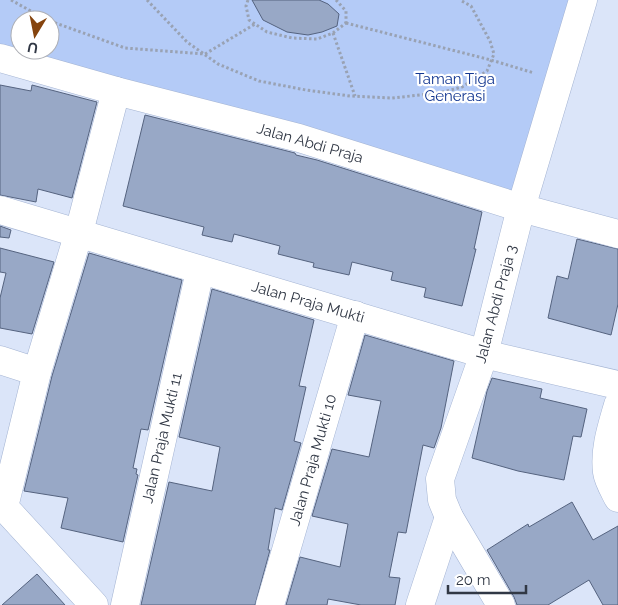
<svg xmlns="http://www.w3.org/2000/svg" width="618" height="605" viewBox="0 0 618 605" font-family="Raleway,sans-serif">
	<rect width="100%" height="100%" fill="#dbe5f9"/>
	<path fill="#b4cbf7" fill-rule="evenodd" d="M0,0H574L516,196L0,48ZM20,20H50V50H20Z"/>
	<g fill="#98a8c6" stroke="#55637f">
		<polygon points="252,0 319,0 328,4 339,14 337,26 322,32 308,35 287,32 263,20"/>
		<polygon points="0,85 31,91 32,85 97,102 72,198 38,189 36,202 0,195"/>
		<polygon points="145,115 295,153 296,155 317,160 482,212 474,249 476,249 462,306 424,297 426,288 391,280 393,272 352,262 349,275 313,267 314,263 278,254 280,246 234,234 232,242 202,235 204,227 123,206"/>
		<polygon points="0,226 11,230 9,238 0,237"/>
		<polygon points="577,239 618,249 618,304 611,335 548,318 557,276 568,279"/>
		<polygon points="0,248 54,262 32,334 0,328 0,298 6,273 0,272"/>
		<polygon points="89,253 182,280 148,430 141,429 133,468 137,469 136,474 138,475 123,542 61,528 68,498 24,491 52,376"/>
		<polygon points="212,289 314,320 299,386 306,387 294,441 301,443 282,510 275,508 268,550 270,550 255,605 141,605 169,482 212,491 220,447 179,437"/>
		<polygon points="365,335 454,361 441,428 434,448 423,445 406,533 398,532 389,577 400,578 395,605 361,605 328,599 327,605 286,605 300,557 340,567 348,524 312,516 332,449 369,457 381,401 348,395"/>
		<polygon points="492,378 542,389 540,398 587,409 581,437 573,436 564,480 518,471 472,458 487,391"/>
		<polygon points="572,502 593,540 618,526 618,605 603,605 589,580 548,605 517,605 514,597 487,550 528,524 529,527"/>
		<polygon points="37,574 65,605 2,605"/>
	</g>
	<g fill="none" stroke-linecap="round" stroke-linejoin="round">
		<defs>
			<g id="minor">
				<polyline points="0,58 116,91 299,138 521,208 618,234"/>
				<polyline points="0,210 484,354 618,385"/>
				<polyline points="0,360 37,372"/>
				<path d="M618,405C612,426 604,449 607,472C608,480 614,490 618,498"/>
				<polyline points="94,605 4,507 37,372 79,232 116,91"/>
				<polyline points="125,605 200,271"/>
				<polyline points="270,605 355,315"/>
				<polyline points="420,605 449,517"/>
				<polyline points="501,605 449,517 442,500 440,479 484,354 521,208 583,0"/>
			</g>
		</defs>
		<use href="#minor" stroke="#a4b4d3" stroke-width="29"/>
		<g stroke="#99a2b3" stroke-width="3" stroke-dasharray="2.5 2.5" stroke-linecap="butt">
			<polyline points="11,0 47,20"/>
			<polyline points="147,0 187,42 218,64 259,81 306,90 350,96 392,98 439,93 462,87 487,71 494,54 490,41 471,6 460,0"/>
			<polyline points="248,0 246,6 249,20 267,32 292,38 317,39 333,33 346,23"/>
			<polyline points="336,0 346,11 346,23"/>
			<polyline points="50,21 125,48 205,54 255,24"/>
			<polyline points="346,23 491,60 534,73"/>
			<polyline points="333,33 355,96"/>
		</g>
		<use href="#minor" stroke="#fff" stroke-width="28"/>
	</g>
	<g text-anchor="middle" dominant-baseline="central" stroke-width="4.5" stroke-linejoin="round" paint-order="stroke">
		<g font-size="15" fill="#123690" stroke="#fff">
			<text x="455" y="79">Taman Tiga<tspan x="455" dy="17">Generasi</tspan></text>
		</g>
		<g font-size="15" fill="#313845" stroke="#fff">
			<text transform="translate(310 143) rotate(16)">Jalan Abdi Praja</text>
			<text transform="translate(308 302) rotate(16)">Jalan Praja Mukti</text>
			<text transform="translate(496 304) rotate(-75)">Jalan Abdi Praja 3</text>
			<text transform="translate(162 438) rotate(-77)">Jalan Praja Mukti 11</text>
			<text transform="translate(313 460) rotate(-74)">Jalan Praja Mukti 10</text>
		</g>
	</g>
	<g transform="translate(35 35) rotate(190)"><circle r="24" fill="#ffffff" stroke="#adafb5"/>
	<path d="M0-4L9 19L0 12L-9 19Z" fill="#85440e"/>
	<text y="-8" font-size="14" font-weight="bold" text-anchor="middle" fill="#313845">U</text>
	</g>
	<path d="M448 585v8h78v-8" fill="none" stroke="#313845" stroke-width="2.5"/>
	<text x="456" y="585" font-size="15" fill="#313845" stroke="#ffffff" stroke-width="4" paint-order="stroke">20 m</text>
</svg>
